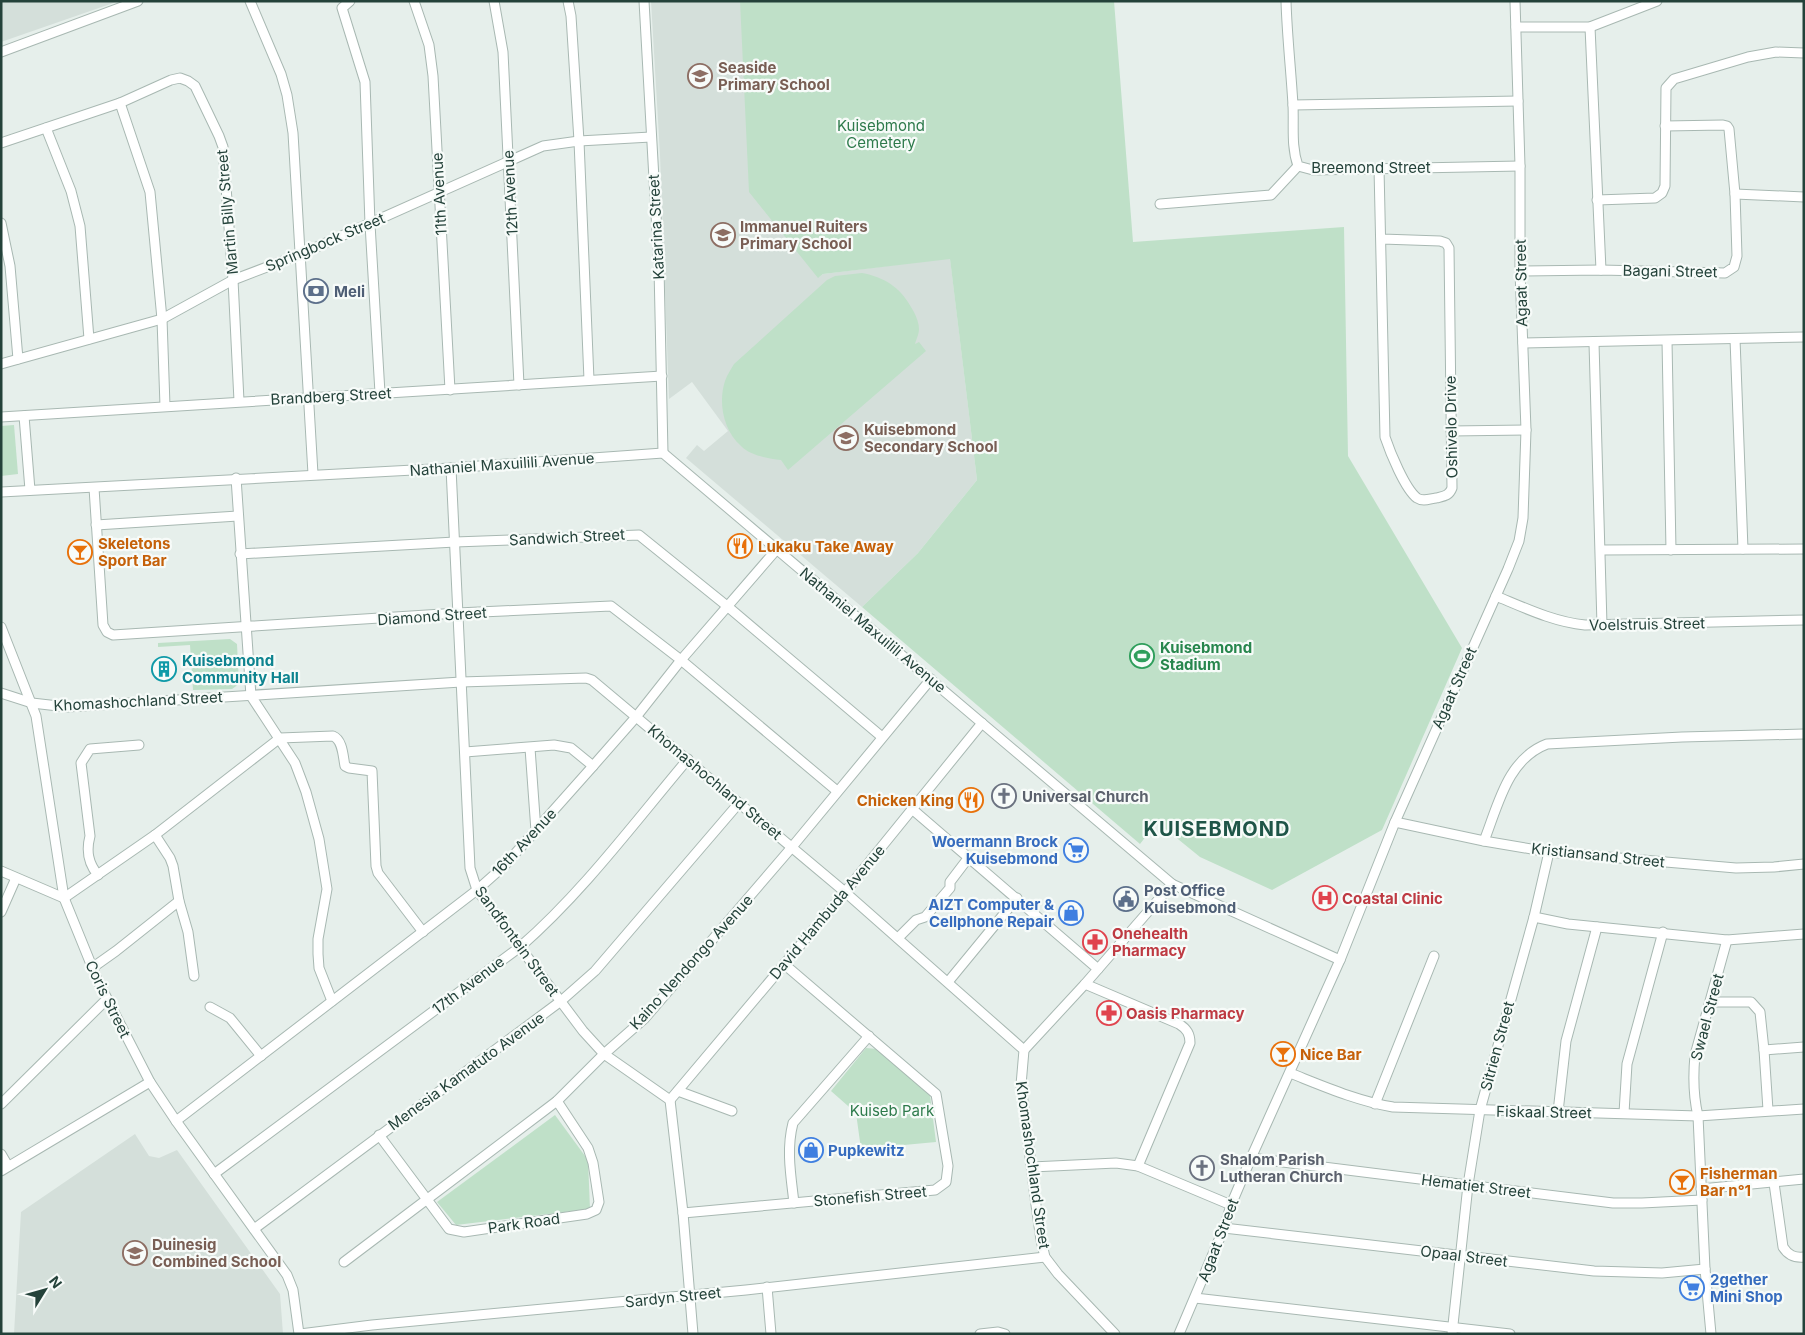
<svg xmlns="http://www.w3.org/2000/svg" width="1805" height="1335" viewBox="0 0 1805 1335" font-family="Inter,sans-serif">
	<rect width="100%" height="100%" fill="#e6efeb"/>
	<g fill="#d4dfda">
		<polygon points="1,1 119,1 1,42"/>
		<polygon points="651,1 740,1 819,277 823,274 950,258 977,480 918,553 862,607 686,458 697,445 704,451 728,431 692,382 669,399 660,155"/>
		<polygon points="135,1134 149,1156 159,1158 177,1150 280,1294 283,1334 14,1334 21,1212"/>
	</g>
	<g fill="#bfe0c8">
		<polygon points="740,1 1114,1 1133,242 1344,227 1348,456 1462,648 1382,830 1272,890 1200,857 1157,822 1140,844 862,607 918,553 977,480 950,259 823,274 818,278 749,192"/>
		<path d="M862,273C884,277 900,287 911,307C915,313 919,322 919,329C919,334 916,340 915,344L919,342L926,351L788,470L781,460C767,458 751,456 741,446C723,430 718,402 725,381C727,375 731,369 734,364L827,280L835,276Z"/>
		<polygon points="14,425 18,474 1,476 1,426"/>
		<polygon points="230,639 237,644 239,684 232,689 193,690 190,645 158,647 158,643"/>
		<polygon points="866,1048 877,1049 930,1095 936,1142 861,1149 856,1113 831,1091"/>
		<polygon points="555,1115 588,1160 590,1209 456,1225 437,1202"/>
	</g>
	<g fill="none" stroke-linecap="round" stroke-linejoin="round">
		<defs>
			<g id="minor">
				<polyline points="250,1 281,74 287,95 293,133 313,474"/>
				<polyline points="350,1 342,8 365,82 370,224 380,393"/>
				<polyline points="414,1 429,45 433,76 450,390"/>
				<polyline points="494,1 503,52 519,385"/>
				<polyline points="568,1 571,16 579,141 589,380"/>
				<polyline points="644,1 659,268 663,453"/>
				<path d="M1286,1C1287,36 1291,70 1293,105C1294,126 1291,146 1298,166L1313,170L1520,166"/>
				<polyline points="1516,27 1590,27 1657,1"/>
				<polyline points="1590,27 1601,270"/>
				<polyline points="1,52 138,1"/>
				<polyline points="120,103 150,192 162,319 165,406"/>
				<polyline points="1293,105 1518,101"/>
				<polyline points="46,128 71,191 80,226 89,339"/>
				<polyline points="1,143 120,103 171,80 180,78 188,81 195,86 219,136 223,147 233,280 239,401"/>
				<path d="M1379,168L1385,437C1390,452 1405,489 1417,498C1423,502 1429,499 1436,498C1444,496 1449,496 1452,488L1449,248L1446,243L1440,241L1382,239"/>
				<polyline points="1735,194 1804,197"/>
				<polyline points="1597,200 1655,198 1662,193 1665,186 1666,88 1674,79 1748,57 1776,52 1804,53"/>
				<polyline points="1160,204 1271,195 1298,166"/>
				<polyline points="1,223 10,266 18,359"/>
				<polyline points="1520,271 1601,270 1725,273 1734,267 1737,256 1735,194 1729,129 1727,126 1723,125 1665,126"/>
				<polyline points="1735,339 1743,549"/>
				<polyline points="1667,341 1671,550"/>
				<polyline points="1523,343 1804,337"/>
				<polyline points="1594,343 1602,625"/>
				<polyline points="1,364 162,319 233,280 301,254 543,146 579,141 651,137"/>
				<polyline points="24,416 30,490"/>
				<polyline points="1,417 662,376"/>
				<polyline points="1451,431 1526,430"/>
				<polyline points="451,468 470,868 477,890 583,1031 604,1054 670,1100"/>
				<polyline points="236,478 251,696 295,763 306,792 319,839 327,889 318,939 318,954 319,968 332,1001"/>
				<polyline points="94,488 103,625 107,632 113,635 458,613 611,606 681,660 837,791"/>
				<polyline points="1,492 451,468 663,453 1172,884 1340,960"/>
				<polyline points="96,525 238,516"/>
				<polyline points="1601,550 1804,549"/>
				<polyline points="240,554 455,542 639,535 727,606 882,737"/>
				<path d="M1496,596C1525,608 1554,622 1585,625L1804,620"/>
				<polyline points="1,627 36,716 64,898 97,979 150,1082 176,1121 287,1275 293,1290 299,1334"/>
				<polyline points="1,693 32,703 67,707 461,682 586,678 592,680 845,892 1024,1050 1021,1085 1036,1205 1041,1240 1045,1257 1058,1274 1115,1334"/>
				<polyline points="530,748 536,831"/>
				<polyline points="465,752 554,745 571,748 593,766"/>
				<polyline points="912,809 1098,969"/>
				<polyline points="1395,822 1484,841 1549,852 1736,868 1774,867 1804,864"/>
				<polyline points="155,835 170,858 173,866 179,901 188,932 194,976"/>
				<path d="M1484,841C1498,806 1507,759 1547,744L1682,737L1804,734"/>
				<path d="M1,871L64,898L155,835L280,738L333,736C343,740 343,757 345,766L349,768L372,771L376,866L378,873L423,932"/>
				<path d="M98,875C88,863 86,851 90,836L81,763L90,749L139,745"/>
				<polyline points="1,912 16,878"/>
				<polyline points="1534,917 1568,924 1727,940 1804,934"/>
				<polyline points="898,938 916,920 925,917 950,888 950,882 969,857"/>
				<polyline points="92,968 116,951 179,901"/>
				<polyline points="948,982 1017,898"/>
				<path d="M1085,984L1179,1024C1187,1029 1190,1034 1190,1043L1138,1166"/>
				<polyline points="1711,1002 1751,1002 1760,1012 1764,1050 1768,1110"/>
				<polyline points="210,1007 230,1018 261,1056"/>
				<polyline points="1024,1050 1085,984 1172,884"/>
				<polyline points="1764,1050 1804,1047"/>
				<path d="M1290,1073C1323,1086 1357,1101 1393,1107L1698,1116L1804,1109"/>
				<polyline points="678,1091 732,1111"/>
				<polyline points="670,1100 845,892 982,723"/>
				<polyline points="670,1100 683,1213 693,1334"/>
				<polyline points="1,1104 107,999"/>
				<polyline points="1375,1104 1434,956"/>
				<polyline points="1558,1112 1566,1041 1597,927"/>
				<polyline points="1624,1113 1627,1064 1663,932"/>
				<polyline points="176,1121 477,890 504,866 593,766 636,717 681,660 777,549"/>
				<polyline points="379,1135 449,1229 464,1232 587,1214 596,1210 599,1202 593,1163 588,1148 557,1101"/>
				<polyline points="1,1154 8,1166"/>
				<polyline points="1251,1158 1613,1203 1642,1203 1702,1200"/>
				<polyline points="1032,1167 1116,1163 1138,1166 1231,1205"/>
				<polyline points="1,1171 150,1082"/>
				<path d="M214,1174L520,947C583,892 634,823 688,759"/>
				<path d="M1774,1183L1783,1247C1788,1255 1794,1258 1804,1257"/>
				<polyline points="1701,1189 1804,1179"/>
				<path d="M794,1203C791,1176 786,1150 793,1123L869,1036"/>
				<polyline points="683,1213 935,1190 946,1182 948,1166 936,1094 784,964"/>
				<polyline points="1224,1228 1594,1271 1662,1273 1705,1269"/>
				<polyline points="254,1229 561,1001 595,971 739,803"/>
				<polyline points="344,1262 557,1101 604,1054 645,1018 792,847 931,679"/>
				<polyline points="767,1287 771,1334"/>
				<polyline points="1195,1298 1510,1334"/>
				<polyline points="300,1334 372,1325 746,1290 1045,1257"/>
				<polyline points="980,1334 998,1332 1005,1334"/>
				<polyline points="1179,1334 1224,1228 1231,1205 1251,1158 1340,960 1395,822 1508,569 1519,541 1523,518 1526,430 1520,271 1520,166 1515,1"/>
				<polyline points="1452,1334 1468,1185 1480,1110 1534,917 1549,852"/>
				<path d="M1711,1334L1705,1269L1698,1116C1693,1095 1693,1076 1695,1055L1727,940"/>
			</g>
		</defs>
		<use href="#minor" stroke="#a8b8b2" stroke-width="11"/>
		<use href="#minor" stroke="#fff" stroke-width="9"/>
	</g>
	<defs>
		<symbol id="school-ring" viewBox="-11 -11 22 22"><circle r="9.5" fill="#f7fbf9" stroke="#8d6e63" stroke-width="1.5"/><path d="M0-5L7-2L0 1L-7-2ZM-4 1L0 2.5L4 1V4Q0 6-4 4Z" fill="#8d6e63"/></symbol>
		<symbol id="bank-ring" viewBox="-11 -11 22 22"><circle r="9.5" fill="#f7fbf9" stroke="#5c6f8a" stroke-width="1.5"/><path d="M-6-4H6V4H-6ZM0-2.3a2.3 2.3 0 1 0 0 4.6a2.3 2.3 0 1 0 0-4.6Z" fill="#5c6f8a"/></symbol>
		<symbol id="restaurant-ring" viewBox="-11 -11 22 22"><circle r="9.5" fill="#f7fbf9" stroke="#e8710a" stroke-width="1.5"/><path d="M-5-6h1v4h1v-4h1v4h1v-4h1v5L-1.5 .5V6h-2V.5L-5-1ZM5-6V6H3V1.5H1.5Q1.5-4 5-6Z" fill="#e8710a"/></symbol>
		<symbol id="bar-ring" viewBox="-11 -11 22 22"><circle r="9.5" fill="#f7fbf9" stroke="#e8710a" stroke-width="1.5"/><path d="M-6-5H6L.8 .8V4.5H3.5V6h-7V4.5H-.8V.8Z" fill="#e8710a"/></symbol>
		<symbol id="stadium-ring" viewBox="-11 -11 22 22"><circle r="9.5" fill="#f7fbf9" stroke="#2e9e5b" stroke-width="1.5"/><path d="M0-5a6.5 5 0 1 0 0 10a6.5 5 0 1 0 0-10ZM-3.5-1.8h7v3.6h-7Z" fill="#2e9e5b"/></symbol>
		<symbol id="building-ring" viewBox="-11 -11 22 22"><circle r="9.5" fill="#f7fbf9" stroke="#0f9aa8" stroke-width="1.5"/><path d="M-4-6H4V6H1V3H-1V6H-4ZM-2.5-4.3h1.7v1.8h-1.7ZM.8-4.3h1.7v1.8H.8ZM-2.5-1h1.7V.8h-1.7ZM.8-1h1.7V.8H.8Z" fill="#0f9aa8"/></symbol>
		<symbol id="church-ring" viewBox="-11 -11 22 22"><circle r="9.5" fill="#f7fbf9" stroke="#6b7280" stroke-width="1.5"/><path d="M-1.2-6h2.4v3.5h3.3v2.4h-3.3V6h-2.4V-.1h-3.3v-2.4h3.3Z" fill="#6b7280"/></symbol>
		<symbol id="supermarket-ring" viewBox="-11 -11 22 22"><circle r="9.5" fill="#f7fbf9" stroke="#3f7fe0" stroke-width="1.5"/><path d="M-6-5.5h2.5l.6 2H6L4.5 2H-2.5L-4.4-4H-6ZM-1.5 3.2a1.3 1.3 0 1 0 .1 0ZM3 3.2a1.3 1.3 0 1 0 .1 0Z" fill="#3f7fe0"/></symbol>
		<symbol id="hospital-ring" viewBox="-11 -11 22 22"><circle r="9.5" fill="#f7fbf9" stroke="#e0444e" stroke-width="1.5"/><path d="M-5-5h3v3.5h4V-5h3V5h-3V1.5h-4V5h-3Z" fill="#e0444e"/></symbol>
		<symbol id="civic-ring" viewBox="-11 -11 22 22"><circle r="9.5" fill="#f7fbf9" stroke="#5c6f8a" stroke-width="1.5"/><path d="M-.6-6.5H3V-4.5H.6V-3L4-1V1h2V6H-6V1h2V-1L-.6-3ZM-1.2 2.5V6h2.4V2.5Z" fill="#5c6f8a"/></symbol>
		<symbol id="shop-ring" viewBox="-11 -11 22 22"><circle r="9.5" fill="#f7fbf9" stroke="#3f7fe0" stroke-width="1.5"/><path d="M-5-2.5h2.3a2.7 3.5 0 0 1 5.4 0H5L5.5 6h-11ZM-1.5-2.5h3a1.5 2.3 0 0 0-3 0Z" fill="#3f7fe0"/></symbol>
		<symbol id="pharmacy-ring" viewBox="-11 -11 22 22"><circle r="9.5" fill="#f7fbf9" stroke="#e0444e" stroke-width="1.5"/><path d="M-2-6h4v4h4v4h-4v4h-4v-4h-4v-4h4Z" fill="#e0444e"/></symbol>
	</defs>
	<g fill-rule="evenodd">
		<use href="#school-ring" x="686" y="62" width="28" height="28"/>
		<use href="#school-ring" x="709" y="221" width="28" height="28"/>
		<use href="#bank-ring" x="302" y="277" width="28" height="28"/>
		<use href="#school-ring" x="832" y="424" width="28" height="28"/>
		<use href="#restaurant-ring" x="726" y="532" width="28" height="28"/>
		<use href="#bar-ring" x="66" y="538" width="28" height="28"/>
		<use href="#stadium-ring" x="1128" y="642" width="28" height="28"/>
		<use href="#building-ring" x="150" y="655" width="28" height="28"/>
		<use href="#church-ring" x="990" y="782" width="28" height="28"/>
		<use href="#restaurant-ring" x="957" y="786" width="28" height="28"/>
		<use href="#supermarket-ring" x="1062" y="836" width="28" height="28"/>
		<use href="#hospital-ring" x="1311" y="884" width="28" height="28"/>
		<use href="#civic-ring" x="1112" y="885" width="28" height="28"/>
		<use href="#shop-ring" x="1057" y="899" width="28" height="28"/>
		<use href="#pharmacy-ring" x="1081" y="928" width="28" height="28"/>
		<use href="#pharmacy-ring" x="1095" y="999" width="28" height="28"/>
		<use href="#bar-ring" x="1269" y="1040" width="28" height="28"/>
		<use href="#shop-ring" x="797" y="1136" width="28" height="28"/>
		<use href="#church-ring" x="1188" y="1154" width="28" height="28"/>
		<use href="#bar-ring" x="1668" y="1168" width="28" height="28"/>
		<use href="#school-ring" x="121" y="1239" width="28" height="28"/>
		<use href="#supermarket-ring" x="1678" y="1274" width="28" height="28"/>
	</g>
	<g text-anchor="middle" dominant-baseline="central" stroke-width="4.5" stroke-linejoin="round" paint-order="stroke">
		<g font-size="15" font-weight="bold" fill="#785e54" stroke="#f7fbf9" text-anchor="start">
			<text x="718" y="67">Seaside<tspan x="718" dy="17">Primary School</tspan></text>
			<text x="740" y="226">Immanuel Ruiters<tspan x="740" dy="17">Primary School</tspan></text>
			<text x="864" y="429">Kuisebmond<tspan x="864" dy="17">Secondary School</tspan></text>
			<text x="152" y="1244">Duinesig<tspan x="152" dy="17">Combined School</tspan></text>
		</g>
		<g font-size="15" fill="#2d7a4b" stroke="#f7fbf9">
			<text x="881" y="125">Kuisebmond<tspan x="881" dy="17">Cemetery</tspan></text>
			<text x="892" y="1110">Kuiseb Park</text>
		</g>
		<g font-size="15" fill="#24423a" stroke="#f7fbf9">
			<text x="1371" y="167">Breemond Street</text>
			<text transform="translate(510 193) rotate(-93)">12th Avenue</text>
			<text transform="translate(439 194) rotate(-93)">11th Avenue</text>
			<text transform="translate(227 212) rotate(-95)">Martin Billy Street</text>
			<text transform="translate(656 227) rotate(-93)">Katarina Street</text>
			<text transform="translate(325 242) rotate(-23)">Springbock Street</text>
			<text transform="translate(1670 271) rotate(1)">Bagani Street</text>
			<text transform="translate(1521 283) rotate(-91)">Agaat Street</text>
			<text transform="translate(331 396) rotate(-3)">Brandberg Street</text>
			<text transform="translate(1451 427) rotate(-91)">Oshivelo Drive</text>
			<text transform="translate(502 464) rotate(-4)">Nathaniel Maxuilili Avenue</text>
			<text transform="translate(567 537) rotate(-3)">Sandwich Street</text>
			<text transform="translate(432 616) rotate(-4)">Diamond Street</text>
			<text transform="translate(1647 624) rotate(-1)">Voelstruis Street</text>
			<text transform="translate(873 630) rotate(40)">Nathaniel Maxuilili Avenue</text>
			<text transform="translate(1454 688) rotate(-66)">Agaat Street</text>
			<text transform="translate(138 701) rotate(-3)">Khomashochland Street</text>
			<text transform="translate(715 782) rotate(40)">Khomashochland Street</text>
			<text transform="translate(524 842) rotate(-47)">16th Avenue</text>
			<text transform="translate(1598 855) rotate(6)">Kristiansand Street</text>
			<text transform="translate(827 912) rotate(-50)">David Hambuda Avenue</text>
			<text transform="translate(517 941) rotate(54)">Sandfontein Street</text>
			<text transform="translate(691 962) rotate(-48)">Kaino Nendongo Avenue</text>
			<text transform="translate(468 985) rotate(-37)">17th Avenue</text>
			<text transform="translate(108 999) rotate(64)">Coris Street</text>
			<text transform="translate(1707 1017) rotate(-75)">Swael Street</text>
			<text transform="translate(1497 1046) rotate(-75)">Sitrien Street</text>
			<text transform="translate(466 1071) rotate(-36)">Menesia Kamatuto Avenue</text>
			<text transform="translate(1544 1112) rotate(1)">Fiskaal Street</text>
			<text transform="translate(1033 1165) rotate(82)">Khomashochland Street</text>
			<text transform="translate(1476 1186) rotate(7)">Hematiet Street</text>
			<text transform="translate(870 1196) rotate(-5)">Stonefish Street</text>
			<text transform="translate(524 1223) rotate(-8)">Park Road</text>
			<text transform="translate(1218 1240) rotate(-69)">Agaat Street</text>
			<text transform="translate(1464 1256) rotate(7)">Opaal Street</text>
			<text transform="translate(673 1297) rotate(-6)">Sardyn Street</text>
		</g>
		<g font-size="15" font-weight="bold" fill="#4e5e75" stroke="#f7fbf9" text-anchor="start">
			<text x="334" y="291">Meli</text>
			<text x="1144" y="890">Post Office<tspan x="1144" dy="17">Kuisebmond</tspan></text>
		</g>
		<g font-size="15" font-weight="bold" fill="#c56008" stroke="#f7fbf9" text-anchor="start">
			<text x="98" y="543">Skeletons<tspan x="98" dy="17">Sport Bar</tspan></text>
			<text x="758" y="546">Lukaku Take Away</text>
			<text x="954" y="800" text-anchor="end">Chicken King</text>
			<text x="1300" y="1054">Nice Bar</text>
			<text x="1700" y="1173">Fisherman<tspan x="1700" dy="17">Bar n°1</tspan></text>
		</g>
		<g font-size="15" font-weight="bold" fill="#27864d" stroke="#f7fbf9" text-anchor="start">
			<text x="1160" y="647">Kuisebmond<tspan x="1160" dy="17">Stadium</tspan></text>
		</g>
		<g font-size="15" font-weight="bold" fill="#0d838f" stroke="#f7fbf9" text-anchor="start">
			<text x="182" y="660">Kuisebmond<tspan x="182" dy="17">Community Hall</tspan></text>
		</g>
		<g font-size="15" font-weight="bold" fill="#5b616d" stroke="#f7fbf9" text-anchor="start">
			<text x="1022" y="796">Universal Church</text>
			<text x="1220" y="1159">Shalom Parish<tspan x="1220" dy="17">Lutheran Church</tspan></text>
		</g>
		<g font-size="15" font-weight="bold" fill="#366cbe" stroke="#f7fbf9" text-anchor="end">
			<text x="1058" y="841">Woermann Brock<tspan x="1058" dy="17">Kuisebmond</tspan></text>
			<text x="1054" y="904">AIZT Computer &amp;<tspan x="1054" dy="17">Cellphone Repair</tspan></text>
			<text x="828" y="1150" text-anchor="start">Pupkewitz</text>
			<text x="1710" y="1279" text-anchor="start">2gether<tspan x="1710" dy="17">Mini Shop</tspan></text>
		</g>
		<g font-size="15" font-weight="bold" fill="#be3a42" stroke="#f7fbf9" text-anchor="start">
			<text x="1342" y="898">Coastal Clinic</text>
			<text x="1112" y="933">Onehealth<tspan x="1112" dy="17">Pharmacy</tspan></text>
			<text x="1126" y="1013">Oasis Pharmacy</text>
		</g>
		<g font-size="20" font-weight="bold" letter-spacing="1" fill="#1f5548" stroke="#f7fbf9">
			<text x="1217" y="829">KUISEBMOND</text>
		</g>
	</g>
	<rect width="1805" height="1335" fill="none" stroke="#24423a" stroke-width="5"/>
	<g transform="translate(45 1290) rotate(53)" stroke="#f7fbf9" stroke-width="4" paint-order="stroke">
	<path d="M0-4L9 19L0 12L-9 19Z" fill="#24423a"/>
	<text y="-8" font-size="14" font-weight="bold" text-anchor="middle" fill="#24423a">N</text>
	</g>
</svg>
